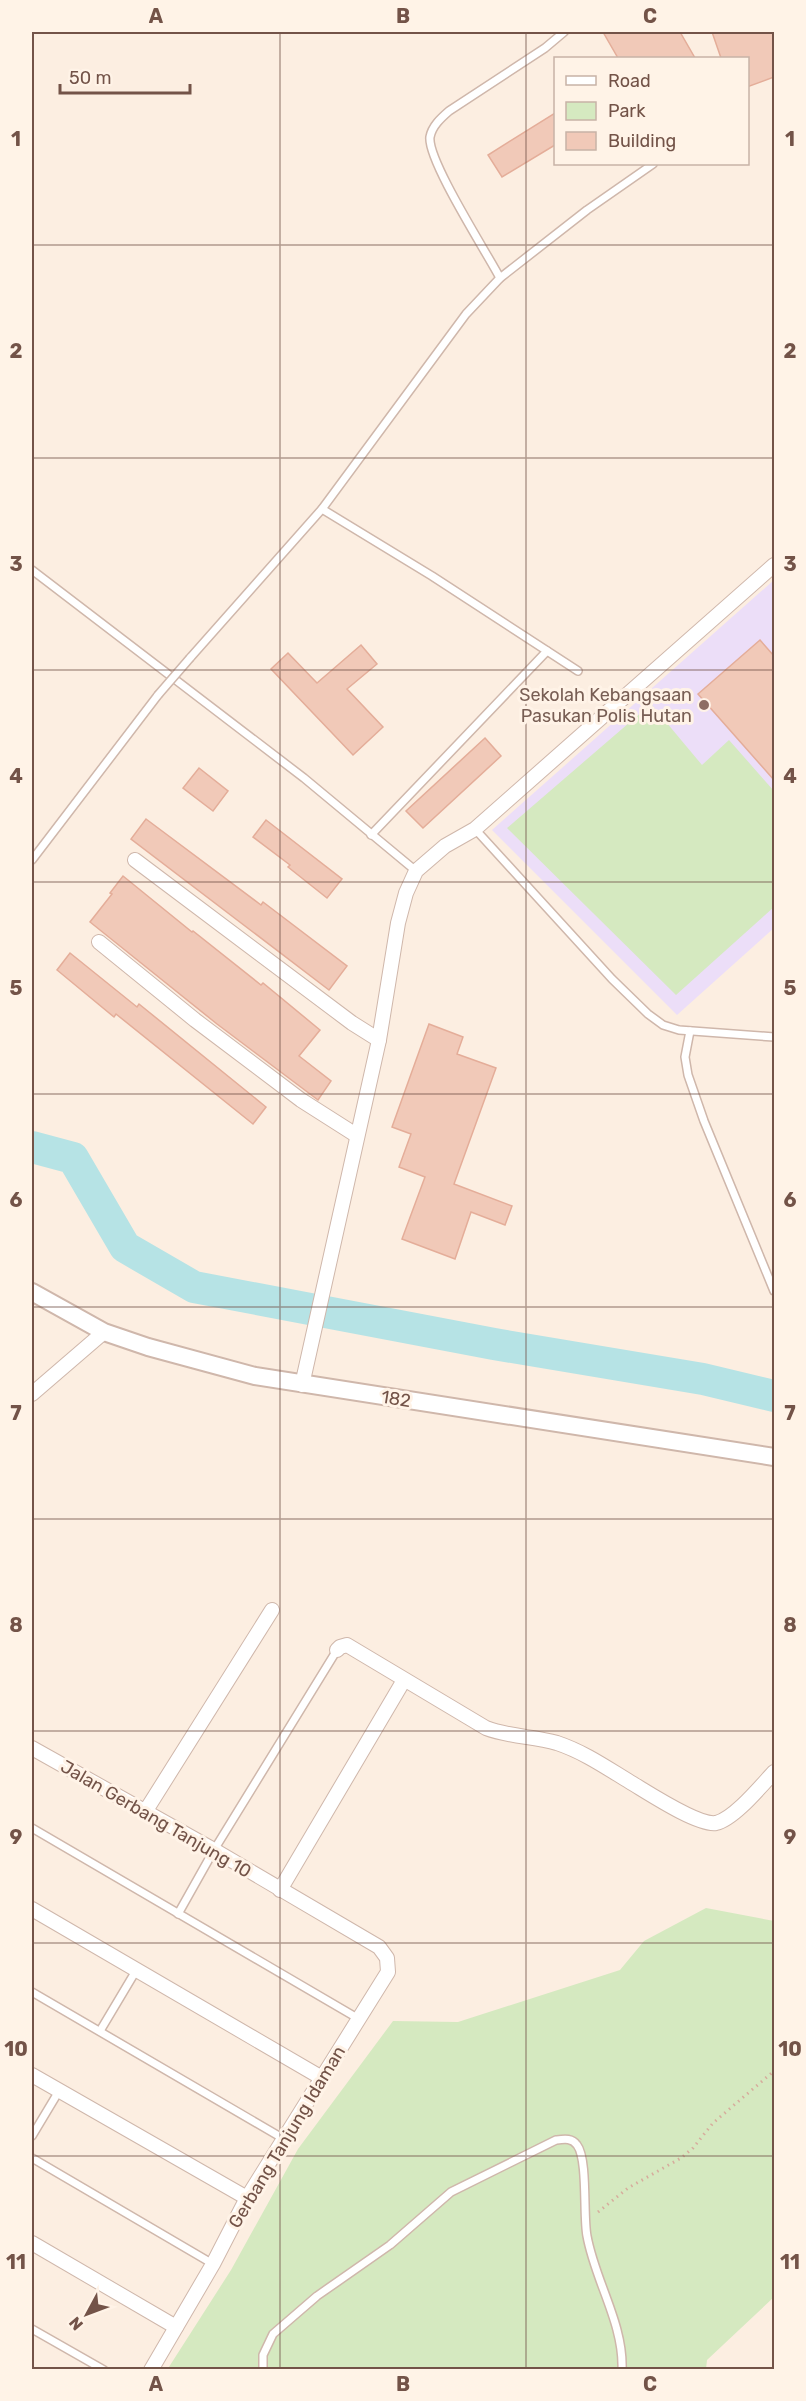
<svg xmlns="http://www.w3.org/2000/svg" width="806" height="2401" viewBox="0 0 806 2401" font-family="Rubik,sans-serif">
	<rect width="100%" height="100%" fill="#fceee1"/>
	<polygon fill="#ecdef8" points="774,580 774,928 677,1015 492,830"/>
	<g fill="#d5e9c0">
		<polygon points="651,704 702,765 729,740 774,791 774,907 676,995 507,828"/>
		<polygon points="706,1908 774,1921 774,2297 707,2360 706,2369 167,2370 231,2270 298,2149 393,2021 458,2022 620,1970 644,1941"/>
	</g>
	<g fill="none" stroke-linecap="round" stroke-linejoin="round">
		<polyline stroke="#b6e3e5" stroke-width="32" points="32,1147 73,1158 125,1247 194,1287 494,1344 703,1379 774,1396"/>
	</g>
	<g fill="#f1c9b8" stroke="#e4ad99" stroke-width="1.5">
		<polygon points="603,32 680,32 695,58 618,58"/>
		<polygon points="712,32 774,32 774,77 747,87 747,58 721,58"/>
		<polygon points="555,113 555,145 502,177 488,155"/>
		<polygon points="760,640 774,656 774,780 698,694"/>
		<polygon points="361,645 377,664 347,689 383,727 353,755 271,669 288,653 317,683"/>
		<polygon points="485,738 501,756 423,828 406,811"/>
		<polygon points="199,768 228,791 213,811 183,788"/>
		<polygon points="146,819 261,905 263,902 347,966 329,990 131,839"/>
		<polygon points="266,820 342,879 327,898 288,867 290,865 253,837"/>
		<polygon points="123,876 192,932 193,931 261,985 263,983 320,1030 299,1056 331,1081 318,1100 217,1024 90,922 112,894 110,893"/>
		<polygon points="70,953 137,1007 139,1004 266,1107 253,1124 116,1014 114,1017 57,970"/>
		<polygon points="429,1024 463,1037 457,1054 496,1068 454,1184 512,1206 505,1225 471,1212 455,1259 402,1239 425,1177 399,1167 411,1134 392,1127"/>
	</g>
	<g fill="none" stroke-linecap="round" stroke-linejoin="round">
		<defs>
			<g id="service">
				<path d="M500,278C487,253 427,160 430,137C432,126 441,118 449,111L545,48L564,32"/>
				<polyline points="322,509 432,576 578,671"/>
				<polyline points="32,570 304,778 416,871"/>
				<polyline points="190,658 322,509 466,314 500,278 587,210 653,164"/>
				<polyline points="475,829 612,979 648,1014 663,1025 679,1030 774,1037"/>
				<polyline points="371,835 547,651"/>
				<polyline points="32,860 158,695"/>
				<polyline points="690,1031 685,1057 688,1075 704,1121 774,1291"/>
				<polyline points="32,1828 359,2019"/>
				<polyline points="178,1914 214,1850 337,1650"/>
				<polyline points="32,1992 284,2139"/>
				<polyline points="100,2031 137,1969"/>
				<polyline points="32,2136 59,2091"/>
				<polyline points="32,2158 213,2264"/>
				<polyline points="32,2329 104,2370"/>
				<path d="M263,2370V2355L273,2334L317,2296L390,2245L451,2192L556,2140C565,2139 572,2138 577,2145C588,2159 583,2217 587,2236C595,2281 624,2324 622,2370"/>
			</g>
			<g id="minor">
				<polyline points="135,860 352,1023 379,1040"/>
				<polyline points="99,942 195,1020 301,1100 356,1135"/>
				<polyline points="302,1385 379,1040 398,923 406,893 416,871 445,846 475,829 774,565"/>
				<polyline points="32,1394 104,1332"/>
				<path d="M337,1650L340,1647L347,1645L486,1728C509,1737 534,1736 557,1743C584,1752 607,1768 630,1782C647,1792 698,1826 716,1823C734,1819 761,1786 774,1772"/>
				<polyline points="32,1748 214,1850 379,1947 387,1958 388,1972 247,2198 213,2264 151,2370"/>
				<polyline points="145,1812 272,1610"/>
				<polyline points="280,1890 404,1680"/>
				<polyline points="32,1909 322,2078"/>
				<polyline points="32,2075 247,2198"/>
				<polyline points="32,2243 176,2327"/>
			</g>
			<polyline id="tertiary" points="32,1292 104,1332 148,1347 255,1376 774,1457"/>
		</defs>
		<use href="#service" stroke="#cfb7ab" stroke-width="10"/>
		<use href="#minor" stroke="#cfb7ab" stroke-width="16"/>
		<use href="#tertiary" stroke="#cfb7ab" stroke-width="20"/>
		<polyline stroke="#d6ac9c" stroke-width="3" stroke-dasharray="1.5 4.5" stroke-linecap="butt" points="598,2212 628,2188 681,2158 693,2148 713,2123 774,2071"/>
		<use href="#service" stroke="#fff" stroke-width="7"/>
		<use href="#minor" stroke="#fff" stroke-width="14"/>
		<use href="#tertiary" stroke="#fff" stroke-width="16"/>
		<defs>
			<polyline id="service-bridge" points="158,695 190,658"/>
		</defs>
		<use href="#service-bridge" stroke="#cfb7ab" stroke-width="10" stroke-linecap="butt"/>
		<use href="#service-bridge" stroke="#fff" stroke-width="7"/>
	</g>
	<path fill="none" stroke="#735348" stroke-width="1.5" stroke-opacity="0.55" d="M280,32V2370M526,32V2370M32,245H774M32,458H774M32,670H774M32,882H774M32,1094H774M32,1307H774M32,1519H774M32,1731H774M32,1943H774M32,2156H774"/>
	<circle fill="#8d6e63" stroke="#fff3e7" stroke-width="2" cx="704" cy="705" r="6"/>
	<g text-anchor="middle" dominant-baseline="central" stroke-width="6" stroke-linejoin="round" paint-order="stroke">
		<g font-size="18" fill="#785e54" stroke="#fff3e7" text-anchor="end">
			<text x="692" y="695">Sekolah Kebangsaan<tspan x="692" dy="21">Pasukan Polis Hutan</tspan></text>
		</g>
		<g font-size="18" fill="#735348" stroke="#fff3e7">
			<text transform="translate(396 1399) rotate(9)">182</text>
			<text transform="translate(156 1819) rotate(30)">Jalan Gerbang Tanjung 10</text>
			<text transform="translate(287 2137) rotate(-59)">Gerbang Tanjung Idaman</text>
		</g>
	</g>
	<rect width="806" height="2401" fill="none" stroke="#fff3e7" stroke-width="66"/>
	<rect x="554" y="57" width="195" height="108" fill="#fff3e7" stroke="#c7b3a7" stroke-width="1.5"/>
	<rect x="566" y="76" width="30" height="9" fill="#ffffff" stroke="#c7b3a7" stroke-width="1.5"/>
	<text x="608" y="87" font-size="18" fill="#735348">Road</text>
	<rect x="566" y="102" width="30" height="18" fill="#d5e9c0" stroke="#c7b3a7" stroke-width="1.5"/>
	<text x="608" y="117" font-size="18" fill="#735348">Park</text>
	<rect x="566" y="132" width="30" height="18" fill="#f1c9b8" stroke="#c7b3a7" stroke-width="1.5"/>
	<text x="608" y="147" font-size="18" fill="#735348">Building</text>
	<g transform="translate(87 2314) rotate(229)" stroke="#fff3e7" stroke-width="4.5" paint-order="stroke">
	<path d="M0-4.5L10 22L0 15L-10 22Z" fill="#735348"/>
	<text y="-9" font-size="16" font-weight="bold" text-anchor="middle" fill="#735348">N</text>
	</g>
	<path d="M60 84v9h130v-9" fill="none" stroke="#735348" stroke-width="3"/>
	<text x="69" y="84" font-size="18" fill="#735348" stroke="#fff3e7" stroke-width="4.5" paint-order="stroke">50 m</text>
	<rect x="33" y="33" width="740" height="2335" fill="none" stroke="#735348" stroke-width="2"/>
	<g font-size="20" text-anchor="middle" font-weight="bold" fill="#735348">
		<text x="156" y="23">A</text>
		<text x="403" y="23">B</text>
		<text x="650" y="23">C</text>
		<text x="16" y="146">1</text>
		<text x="790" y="146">1</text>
		<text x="16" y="358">2</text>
		<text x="790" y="358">2</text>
		<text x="16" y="571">3</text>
		<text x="790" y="571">3</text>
		<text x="16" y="783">4</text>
		<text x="790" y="783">4</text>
		<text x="16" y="995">5</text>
		<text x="790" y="995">5</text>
		<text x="16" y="1207">6</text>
		<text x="790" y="1207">6</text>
		<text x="16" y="1420">7</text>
		<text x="790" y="1420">7</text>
		<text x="16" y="1632">8</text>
		<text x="790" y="1632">8</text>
		<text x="16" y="1844">9</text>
		<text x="790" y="1844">9</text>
		<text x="16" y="2056">10</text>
		<text x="790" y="2056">10</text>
		<text x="16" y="2269">11</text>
		<text x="790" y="2269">11</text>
		<text x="156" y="2391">A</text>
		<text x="403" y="2391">B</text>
		<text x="650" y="2391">C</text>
	</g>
</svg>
